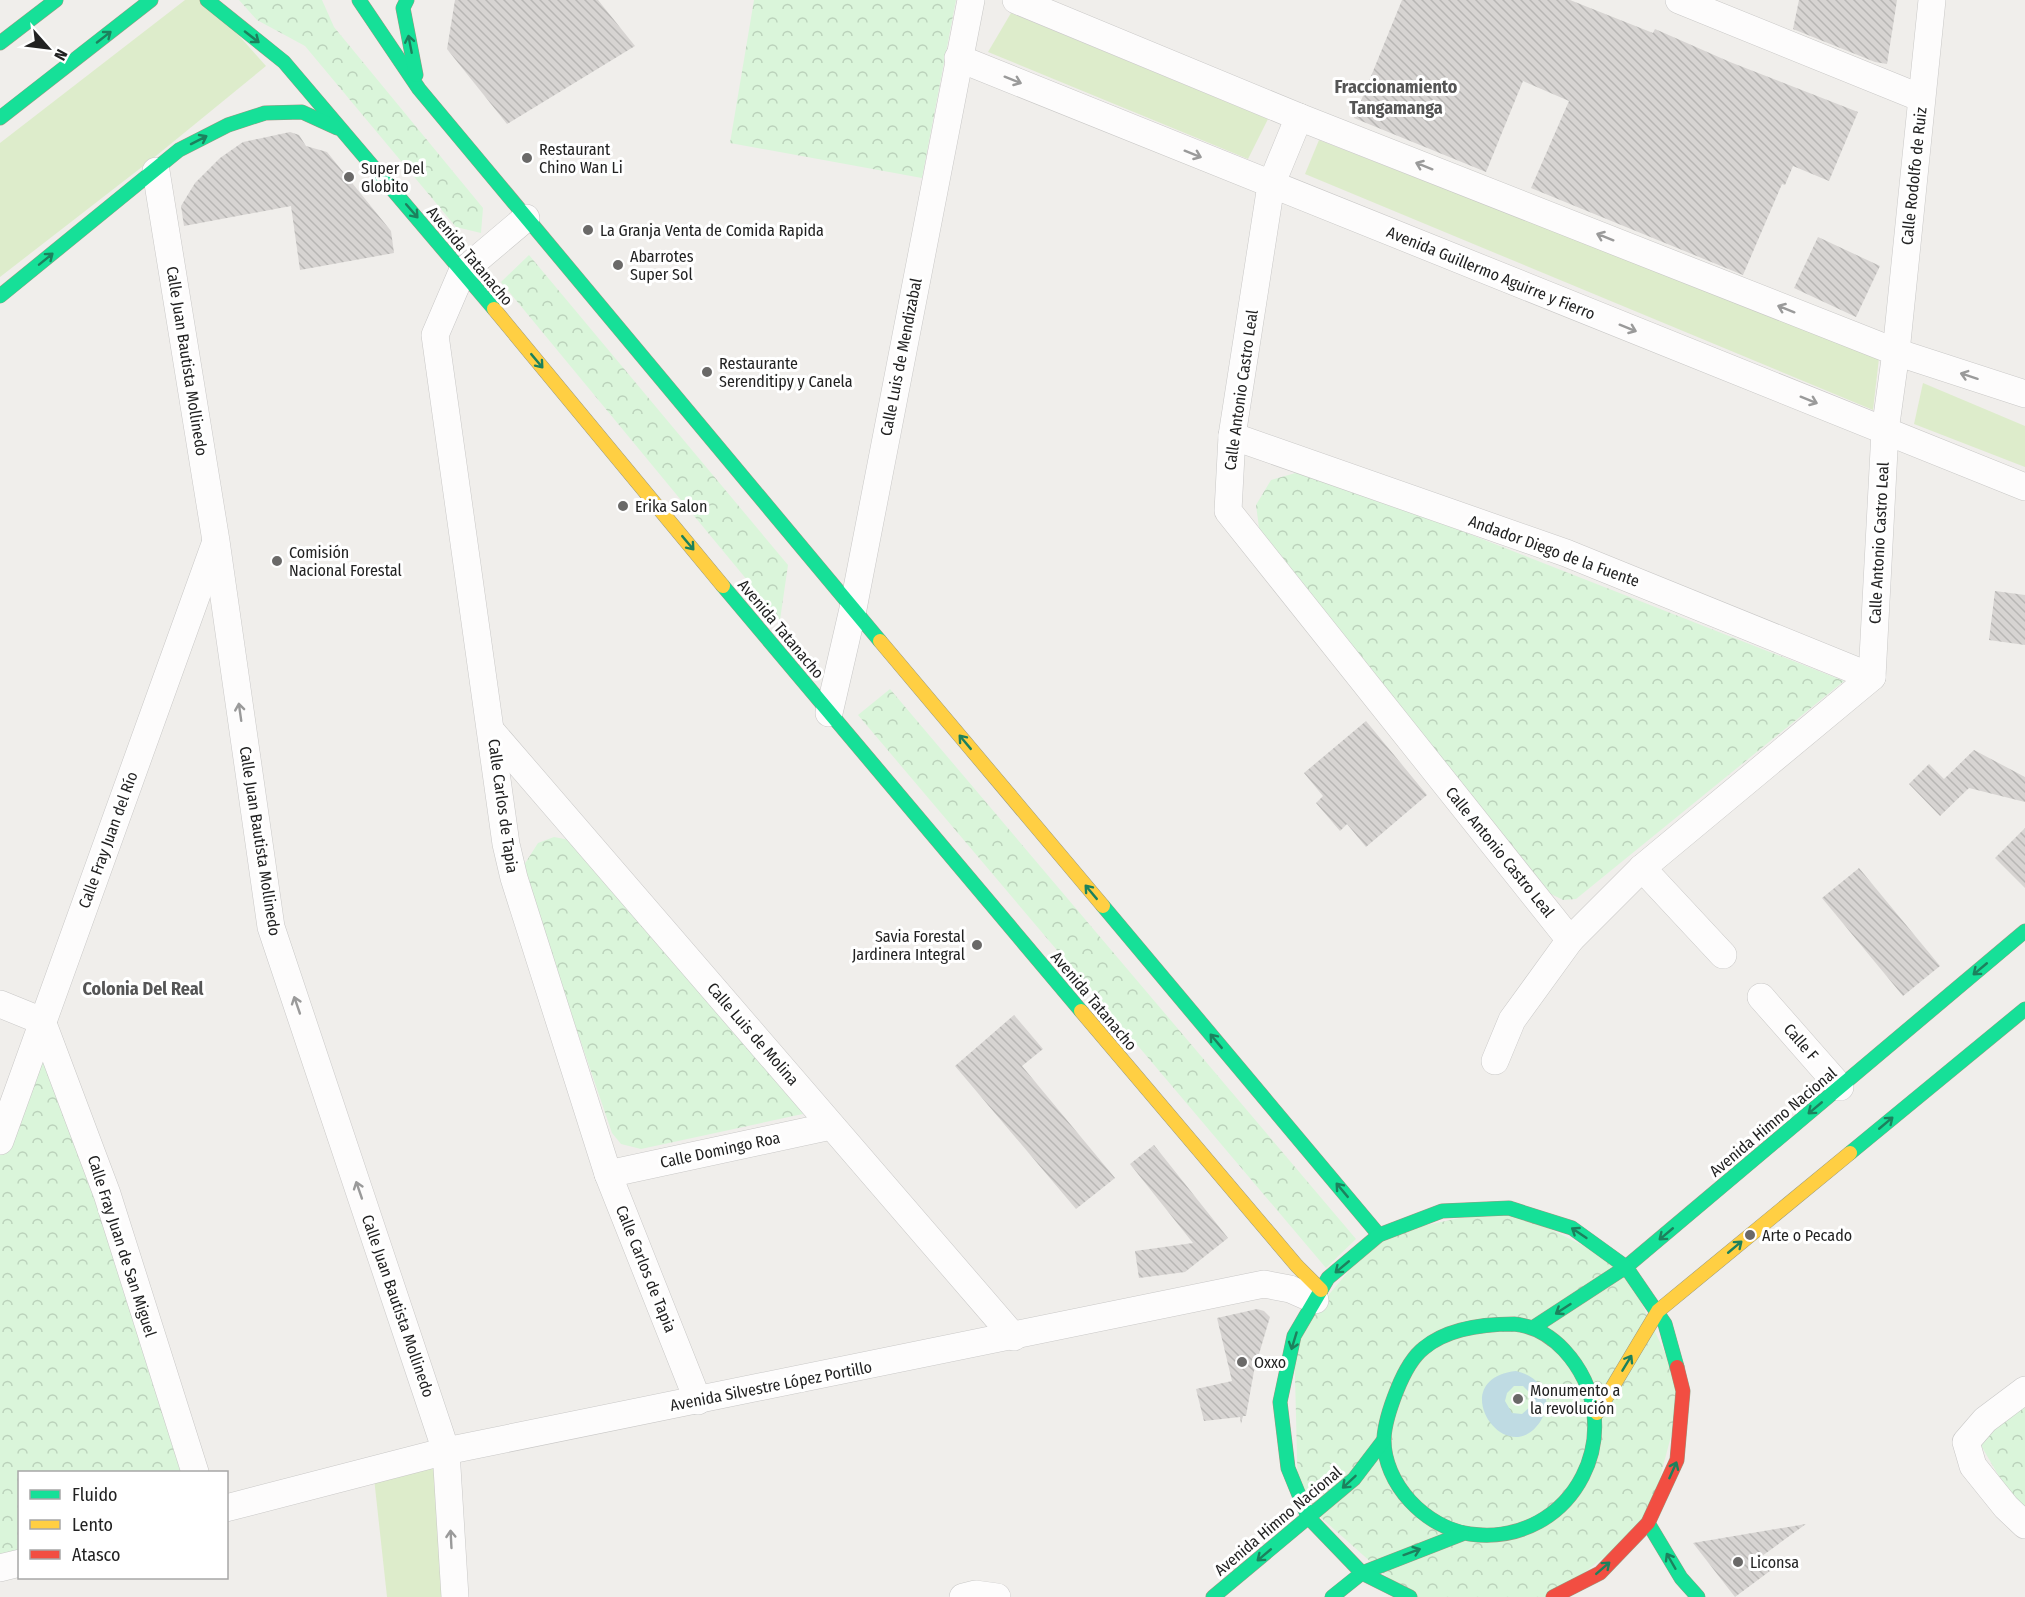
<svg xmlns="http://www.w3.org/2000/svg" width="2025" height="1597" viewBox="0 0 2025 1597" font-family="'Fira Sans Condensed',sans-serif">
	<defs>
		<pattern id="park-crowns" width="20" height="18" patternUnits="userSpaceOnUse" patternTransform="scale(1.5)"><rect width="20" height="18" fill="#daf5da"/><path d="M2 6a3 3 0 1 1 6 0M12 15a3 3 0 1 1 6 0" fill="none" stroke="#bbd2bb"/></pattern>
		<pattern id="building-back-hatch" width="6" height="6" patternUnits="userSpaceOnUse" patternTransform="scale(1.5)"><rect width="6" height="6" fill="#d7d4d2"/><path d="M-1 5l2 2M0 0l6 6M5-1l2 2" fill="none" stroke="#b8b6b4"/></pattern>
	</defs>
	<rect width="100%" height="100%" fill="#f0eeeb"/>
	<g fill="#ddeccb">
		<polygon points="185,0 207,0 266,66 151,160 0,277 0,143"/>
		<polygon points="1011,13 1268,119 1248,159 988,52"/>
		<polygon points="1319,140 1879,358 1873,410 1305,174"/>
		<polygon points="1923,383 2025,426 2025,467 1914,424"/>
		<polygon points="446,1451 455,1597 387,1597 373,1469"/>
	</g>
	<g fill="url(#park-crowns)">
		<polygon points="239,0 322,0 334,27 483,208 481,233 456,227 305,46 257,20"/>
		<polygon points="754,0 956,0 922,178 730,143"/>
		<polygon points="529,255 788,565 780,620 501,282"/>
		<polygon points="1306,470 1844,681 1576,899 1563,900 1549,893 1260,535 1256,505 1271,480"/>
		<polygon points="890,689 1356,1239 1326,1268 858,715"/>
		<polygon points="554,837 575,841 812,1112 641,1149 621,1144 612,1133 529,890 524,865 538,843"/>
		<polygon points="42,1021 195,1472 20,1472 19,1563 0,1568 0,1141"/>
		<polygon points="1508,1208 1624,1266 1683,1391 1648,1523 1553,1597 1410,1597 1298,1497 1294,1336 1379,1235"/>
		<polygon points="2025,1403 2025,1509 2011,1497 1979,1442"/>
	</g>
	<path fill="#bfdbe3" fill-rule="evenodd" d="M1516,1371C1540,1376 1556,1399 1540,1422C1505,1473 1443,1379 1516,1371ZM1514,1386H1523L1533,1396L1532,1405L1522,1414L1512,1413L1505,1401L1507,1393Z"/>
	<g fill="url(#building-back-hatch)">
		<polygon points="455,0 598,0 635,46 507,124 447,49"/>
		<polygon points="1402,0 1570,0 1653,33 1655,29 1730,62 1858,112 1829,181 1793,166 1785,185 1782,184 1743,275 1531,188 1569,101 1523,81 1486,172 1354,118"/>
		<polygon points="1799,0 1897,0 1887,64 1875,62 1793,29"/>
		<polygon points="290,132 299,135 306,146 327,152 391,231 394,253 300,270 291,206 184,226 181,206 195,183 220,158 243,142"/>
		<polygon points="1818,237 1880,266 1856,317 1794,288"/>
		<polygon points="1995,591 2025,595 2025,645 1989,640"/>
		<polygon points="1366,721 1427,795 1366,847 1347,824 1340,831 1316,803 1323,796 1304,773"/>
		<polygon points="1974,750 2025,777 2025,802 1969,788 1940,816 1909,784 1929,764 1944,779"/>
		<polygon points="2025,828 2025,888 1995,858"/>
		<polygon points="1859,868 1940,966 1903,996 1822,898"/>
		<polygon points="1014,1015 1043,1049 1022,1066 1115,1178 1076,1209 955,1066"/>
		<polygon points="1154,1145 1228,1238 1185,1272 1139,1278 1135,1251 1193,1243 1130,1164"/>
		<polygon points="1257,1309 1264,1311 1270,1317 1254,1371 1246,1416 1243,1416 1241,1424 1240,1417 1204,1421 1196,1389 1232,1381 1217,1318"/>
		<polygon points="1806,1524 1762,1556 1774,1568 1735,1597 1693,1543"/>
	</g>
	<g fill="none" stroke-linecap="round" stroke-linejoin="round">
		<defs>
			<g id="street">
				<polyline points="1016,0 1299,117 1896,352 2025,394"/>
				<polyline points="1679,0 1921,98"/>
				<polyline points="958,58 2025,487"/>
				<polyline points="1299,117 1271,185 1232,436 1228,511 1570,940"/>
				<polyline points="156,171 216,541 271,927 446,1451 455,1597"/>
				<polyline points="526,218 462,272 435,335 506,844 514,878 608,1174 698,1401"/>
				<polyline points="1232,436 1566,553 1872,677"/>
				<polyline points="829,713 853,609 971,0"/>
				<polyline points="492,732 1014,1337"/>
				<polyline points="1642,868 1723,955"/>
				<polyline points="1761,997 1840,1087"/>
				<polyline points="0,1004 42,1021 107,1194 195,1472"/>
				<polyline points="1495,1061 1512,1020 1570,940 1642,868 1872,677 1885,431 1896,352 1932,0"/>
				<polyline points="0,1141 215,544"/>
				<polyline points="608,1174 831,1126"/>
				<polyline points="2025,1390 1985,1420 1966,1442 1973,1466 2006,1507 2025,1525"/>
				<polyline points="226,1508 446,1451 1264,1284 1290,1289 1315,1300"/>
				<polyline points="0,1568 20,1563"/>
				<polyline points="963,1597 975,1594 997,1597"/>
			</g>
			<g id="fast">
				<polyline points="207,0 284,62 494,309"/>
				<polyline points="359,0 419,89 880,641"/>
				<polyline points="407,0 403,8 416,75"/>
				<polyline points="0,43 56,0"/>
				<polyline points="0,118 151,0"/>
				<polyline points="0,296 179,150 228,125 265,113 302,112 337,128"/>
				<polyline points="723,586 1081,1011"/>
				<polyline points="1103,906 1379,1235"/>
				<polyline points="1850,1153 2025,1009"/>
				<path d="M1514,1324C1535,1326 1550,1335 1564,1350C1635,1427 1574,1548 1470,1534C1426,1528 1383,1484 1384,1438C1385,1421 1391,1405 1397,1390C1403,1375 1411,1358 1424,1348C1448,1328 1484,1324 1514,1324Z"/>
				<polyline points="1534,1327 1626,1267 2025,931"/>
				<polyline points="1648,1523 1681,1578 1698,1597"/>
				<polyline points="1213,1597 1354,1479 1383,1441"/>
				<polyline points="1332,1597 1362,1573 1462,1534"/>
				<polyline points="1410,1597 1362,1573 1308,1517 1288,1468 1280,1402 1294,1336 1328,1278 1379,1235 1442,1211 1509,1208 1572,1228 1626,1267 1665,1324 1677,1367"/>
			</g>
			<g id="slow">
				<polyline points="494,309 723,586"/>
				<polyline points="880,641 1103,906"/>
				<polyline points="1081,1011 1297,1266 1321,1290"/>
				<polyline points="1597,1413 1658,1311 1850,1153"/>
			</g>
			<polyline id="jam" points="1553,1597 1600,1573 1648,1523 1677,1460 1683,1391 1677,1367"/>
		</defs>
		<use href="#street" stroke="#c9c8c7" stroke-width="28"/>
		<use href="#fast" stroke="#999a82" stroke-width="15"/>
		<use href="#slow" stroke="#999a82" stroke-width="15"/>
		<use href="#jam" stroke="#999a82" stroke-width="15"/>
		<use href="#street" stroke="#fdfcfc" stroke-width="27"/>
		<use href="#fast" stroke="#16e098" stroke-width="14"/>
		<use href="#slow" stroke="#ffcf43" stroke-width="14"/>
		<use href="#jam" stroke="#f24e42" stroke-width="14"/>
	</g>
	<defs><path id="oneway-shaft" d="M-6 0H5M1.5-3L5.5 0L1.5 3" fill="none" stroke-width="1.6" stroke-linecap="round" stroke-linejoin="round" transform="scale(1.5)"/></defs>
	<g stroke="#1c815d">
		<use href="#oneway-shaft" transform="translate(104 37) rotate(-38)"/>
		<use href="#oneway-shaft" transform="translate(252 37) rotate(38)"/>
		<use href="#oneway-shaft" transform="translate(410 44) rotate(-101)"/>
		<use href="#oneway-shaft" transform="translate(199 140) rotate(-27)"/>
		<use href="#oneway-shaft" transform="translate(412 211) rotate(49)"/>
		<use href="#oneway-shaft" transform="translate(46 259) rotate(-39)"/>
		<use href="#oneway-shaft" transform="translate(537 361) rotate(50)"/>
		<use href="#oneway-shaft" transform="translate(688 543) rotate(50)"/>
		<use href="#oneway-shaft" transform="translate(965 742) rotate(-130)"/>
		<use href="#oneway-shaft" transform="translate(1091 892) rotate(-130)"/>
		<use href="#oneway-shaft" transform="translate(1980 969) rotate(140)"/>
		<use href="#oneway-shaft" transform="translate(1216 1041) rotate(-130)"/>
		<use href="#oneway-shaft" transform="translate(1815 1108) rotate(140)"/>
		<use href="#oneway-shaft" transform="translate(1886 1123) rotate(-40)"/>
		<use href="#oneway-shaft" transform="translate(1342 1190) rotate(-130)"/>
		<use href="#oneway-shaft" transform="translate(1579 1233) rotate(-146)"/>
		<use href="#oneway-shaft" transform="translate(1666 1234) rotate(140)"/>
		<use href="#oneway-shaft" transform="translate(1735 1247) rotate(-40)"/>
		<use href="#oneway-shaft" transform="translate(1342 1267) rotate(140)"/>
		<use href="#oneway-shaft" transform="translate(1563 1309) rotate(147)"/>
		<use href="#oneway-shaft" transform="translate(1294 1341) rotate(107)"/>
		<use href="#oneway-shaft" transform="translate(1627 1363) rotate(-59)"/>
		<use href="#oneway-shaft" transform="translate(1673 1470) rotate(-66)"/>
		<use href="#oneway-shaft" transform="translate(1349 1482) rotate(137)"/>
		<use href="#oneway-shaft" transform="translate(1412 1552) rotate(-20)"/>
		<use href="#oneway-shaft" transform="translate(1264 1555) rotate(140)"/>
		<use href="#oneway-shaft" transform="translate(1671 1561) rotate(-120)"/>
		<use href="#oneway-shaft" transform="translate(1603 1568) rotate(-41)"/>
	</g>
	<g stroke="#9a9a9a">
		<use href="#oneway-shaft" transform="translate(1013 80) rotate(22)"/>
		<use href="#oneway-shaft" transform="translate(1193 154) rotate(22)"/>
		<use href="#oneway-shaft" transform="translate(1424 166) rotate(-158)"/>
		<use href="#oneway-shaft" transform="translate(1605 237) rotate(-158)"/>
		<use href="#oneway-shaft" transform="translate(1786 309) rotate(-158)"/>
		<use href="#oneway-shaft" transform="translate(1628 328) rotate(22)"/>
		<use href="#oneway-shaft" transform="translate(1969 376) rotate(-162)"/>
		<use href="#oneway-shaft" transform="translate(1809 400) rotate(22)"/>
		<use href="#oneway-shaft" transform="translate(240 712) rotate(-98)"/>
		<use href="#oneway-shaft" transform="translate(297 1005) rotate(-109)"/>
		<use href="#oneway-shaft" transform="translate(359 1190) rotate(-109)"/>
		<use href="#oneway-shaft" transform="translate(451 1539) rotate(-93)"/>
	</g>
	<g fill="#6a6968" stroke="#fff" stroke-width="2">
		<circle cx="527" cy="158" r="6"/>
		<circle cx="349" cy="177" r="6"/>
		<circle cx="588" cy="230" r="6"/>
		<circle cx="618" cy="265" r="6"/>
		<circle cx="707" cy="372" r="6"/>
		<circle cx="623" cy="506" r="6"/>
		<circle cx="277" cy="561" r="6"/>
		<circle cx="977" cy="945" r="6"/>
		<circle cx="1750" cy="1235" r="6"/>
		<circle cx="1242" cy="1362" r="6"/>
		<circle cx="1518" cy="1399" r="6"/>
		<circle cx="1738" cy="1562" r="6"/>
	</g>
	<g text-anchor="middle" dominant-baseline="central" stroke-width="6" stroke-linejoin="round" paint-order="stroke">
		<g font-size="16" fill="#222" stroke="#fff" text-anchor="start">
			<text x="539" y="149">Restaurant<tspan x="539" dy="18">Chino Wan Li</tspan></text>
			<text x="361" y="168">Super Del<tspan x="361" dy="18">Globito</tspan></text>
			<text x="600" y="230">La Granja Venta de Comida Rapida</text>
			<text x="630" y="256">Abarrotes<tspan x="630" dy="18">Super Sol</tspan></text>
			<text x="719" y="363">Restaurante<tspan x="719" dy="18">Serenditipy y Canela</tspan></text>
			<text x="635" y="506">Erika Salon</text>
			<text x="289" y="552">Comisión<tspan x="289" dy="18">Nacional Forestal</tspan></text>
			<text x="965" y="936" text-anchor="end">Savia Forestal<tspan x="965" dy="18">Jardinera Integral</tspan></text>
			<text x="1762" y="1235">Arte o Pecado</text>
			<text x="1254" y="1362">Oxxo</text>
			<text x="1530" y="1390">Monumento a<tspan x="1530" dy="18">la revolución</tspan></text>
			<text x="1750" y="1562">Liconsa</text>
		</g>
		<g font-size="16" fill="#222" stroke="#fff">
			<text transform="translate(1914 176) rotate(-84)">Calle Rodolfo de Ruiz</text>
			<text transform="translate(470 256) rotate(50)">Avenida Tatanacho</text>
			<text transform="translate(1491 273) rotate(22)">Avenida Guillermo Aguirre y Fierro</text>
			<text transform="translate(901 357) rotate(-79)">Calle Luis de Mendizabal</text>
			<text transform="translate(187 361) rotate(81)">Calle Juan Bautista Mollinedo</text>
			<text transform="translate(1241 390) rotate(-82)">Calle Antonio Castro Leal</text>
			<text transform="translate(1879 543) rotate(-87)">Calle Antonio Castro Leal</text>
			<text transform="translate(1554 551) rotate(20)">Andador Diego de la Fuente</text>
			<text transform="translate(781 629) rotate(50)">Avenida Tatanacho</text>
			<text transform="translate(503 806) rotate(82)">Calle Carlos de Tapia</text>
			<text transform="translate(108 840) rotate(-70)">Calle Fray Juan del Río</text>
			<text transform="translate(260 841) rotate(81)">Calle Juan Bautista Mollinedo</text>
			<text transform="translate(1500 852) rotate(51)">Calle Antonio Castro Leal</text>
			<text transform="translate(1094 1001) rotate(50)">Avenida Tatanacho</text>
			<text transform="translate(753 1034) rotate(49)">Calle Luis de Molina</text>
			<text transform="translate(1801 1042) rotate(49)">Calle F</text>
			<text transform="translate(1773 1122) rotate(-40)">Avenida Himno Nacional</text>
			<text transform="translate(720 1150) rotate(-12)">Calle Domingo Roa</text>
			<text transform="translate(122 1246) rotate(72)">Calle Fray Juan de San Miguel</text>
			<text transform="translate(646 1269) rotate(68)">Calle Carlos de Tapia</text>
			<text transform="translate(398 1306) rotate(71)">Calle Juan Bautista Mollinedo</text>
			<text transform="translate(771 1386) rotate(-11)">Avenida Silvestre López Portillo</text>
			<text transform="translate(1278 1521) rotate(-40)">Avenida Himno Nacional</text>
		</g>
		<g font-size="18" font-weight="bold" fill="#555" stroke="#fff">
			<text x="1396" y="87">Fraccionamiento<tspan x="1396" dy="21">Tangamanga</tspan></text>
			<text x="143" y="989">Colonia Del Real</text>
		</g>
	</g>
	<rect x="18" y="1471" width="210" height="108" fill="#ffffff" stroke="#a7a7a7" stroke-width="1.5"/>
	<rect x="30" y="1490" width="30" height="9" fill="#16e098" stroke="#a7a7a7" stroke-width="1.5"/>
	<text x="72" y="1501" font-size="18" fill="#222222">Fluido</text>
	<rect x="30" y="1520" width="30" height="9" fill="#ffcf43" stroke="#a7a7a7" stroke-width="1.5"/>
	<text x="72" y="1531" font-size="18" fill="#222222">Lento</text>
	<rect x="30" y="1550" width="30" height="9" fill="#f24e42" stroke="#a7a7a7" stroke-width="1.5"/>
	<text x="72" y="1561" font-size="18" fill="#222222">Atasco</text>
	<g transform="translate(48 48) rotate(118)" stroke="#ffffff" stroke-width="4.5" paint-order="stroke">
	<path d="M0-4.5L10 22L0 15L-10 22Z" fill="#222222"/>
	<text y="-9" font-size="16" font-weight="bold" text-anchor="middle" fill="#222222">N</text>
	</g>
</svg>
